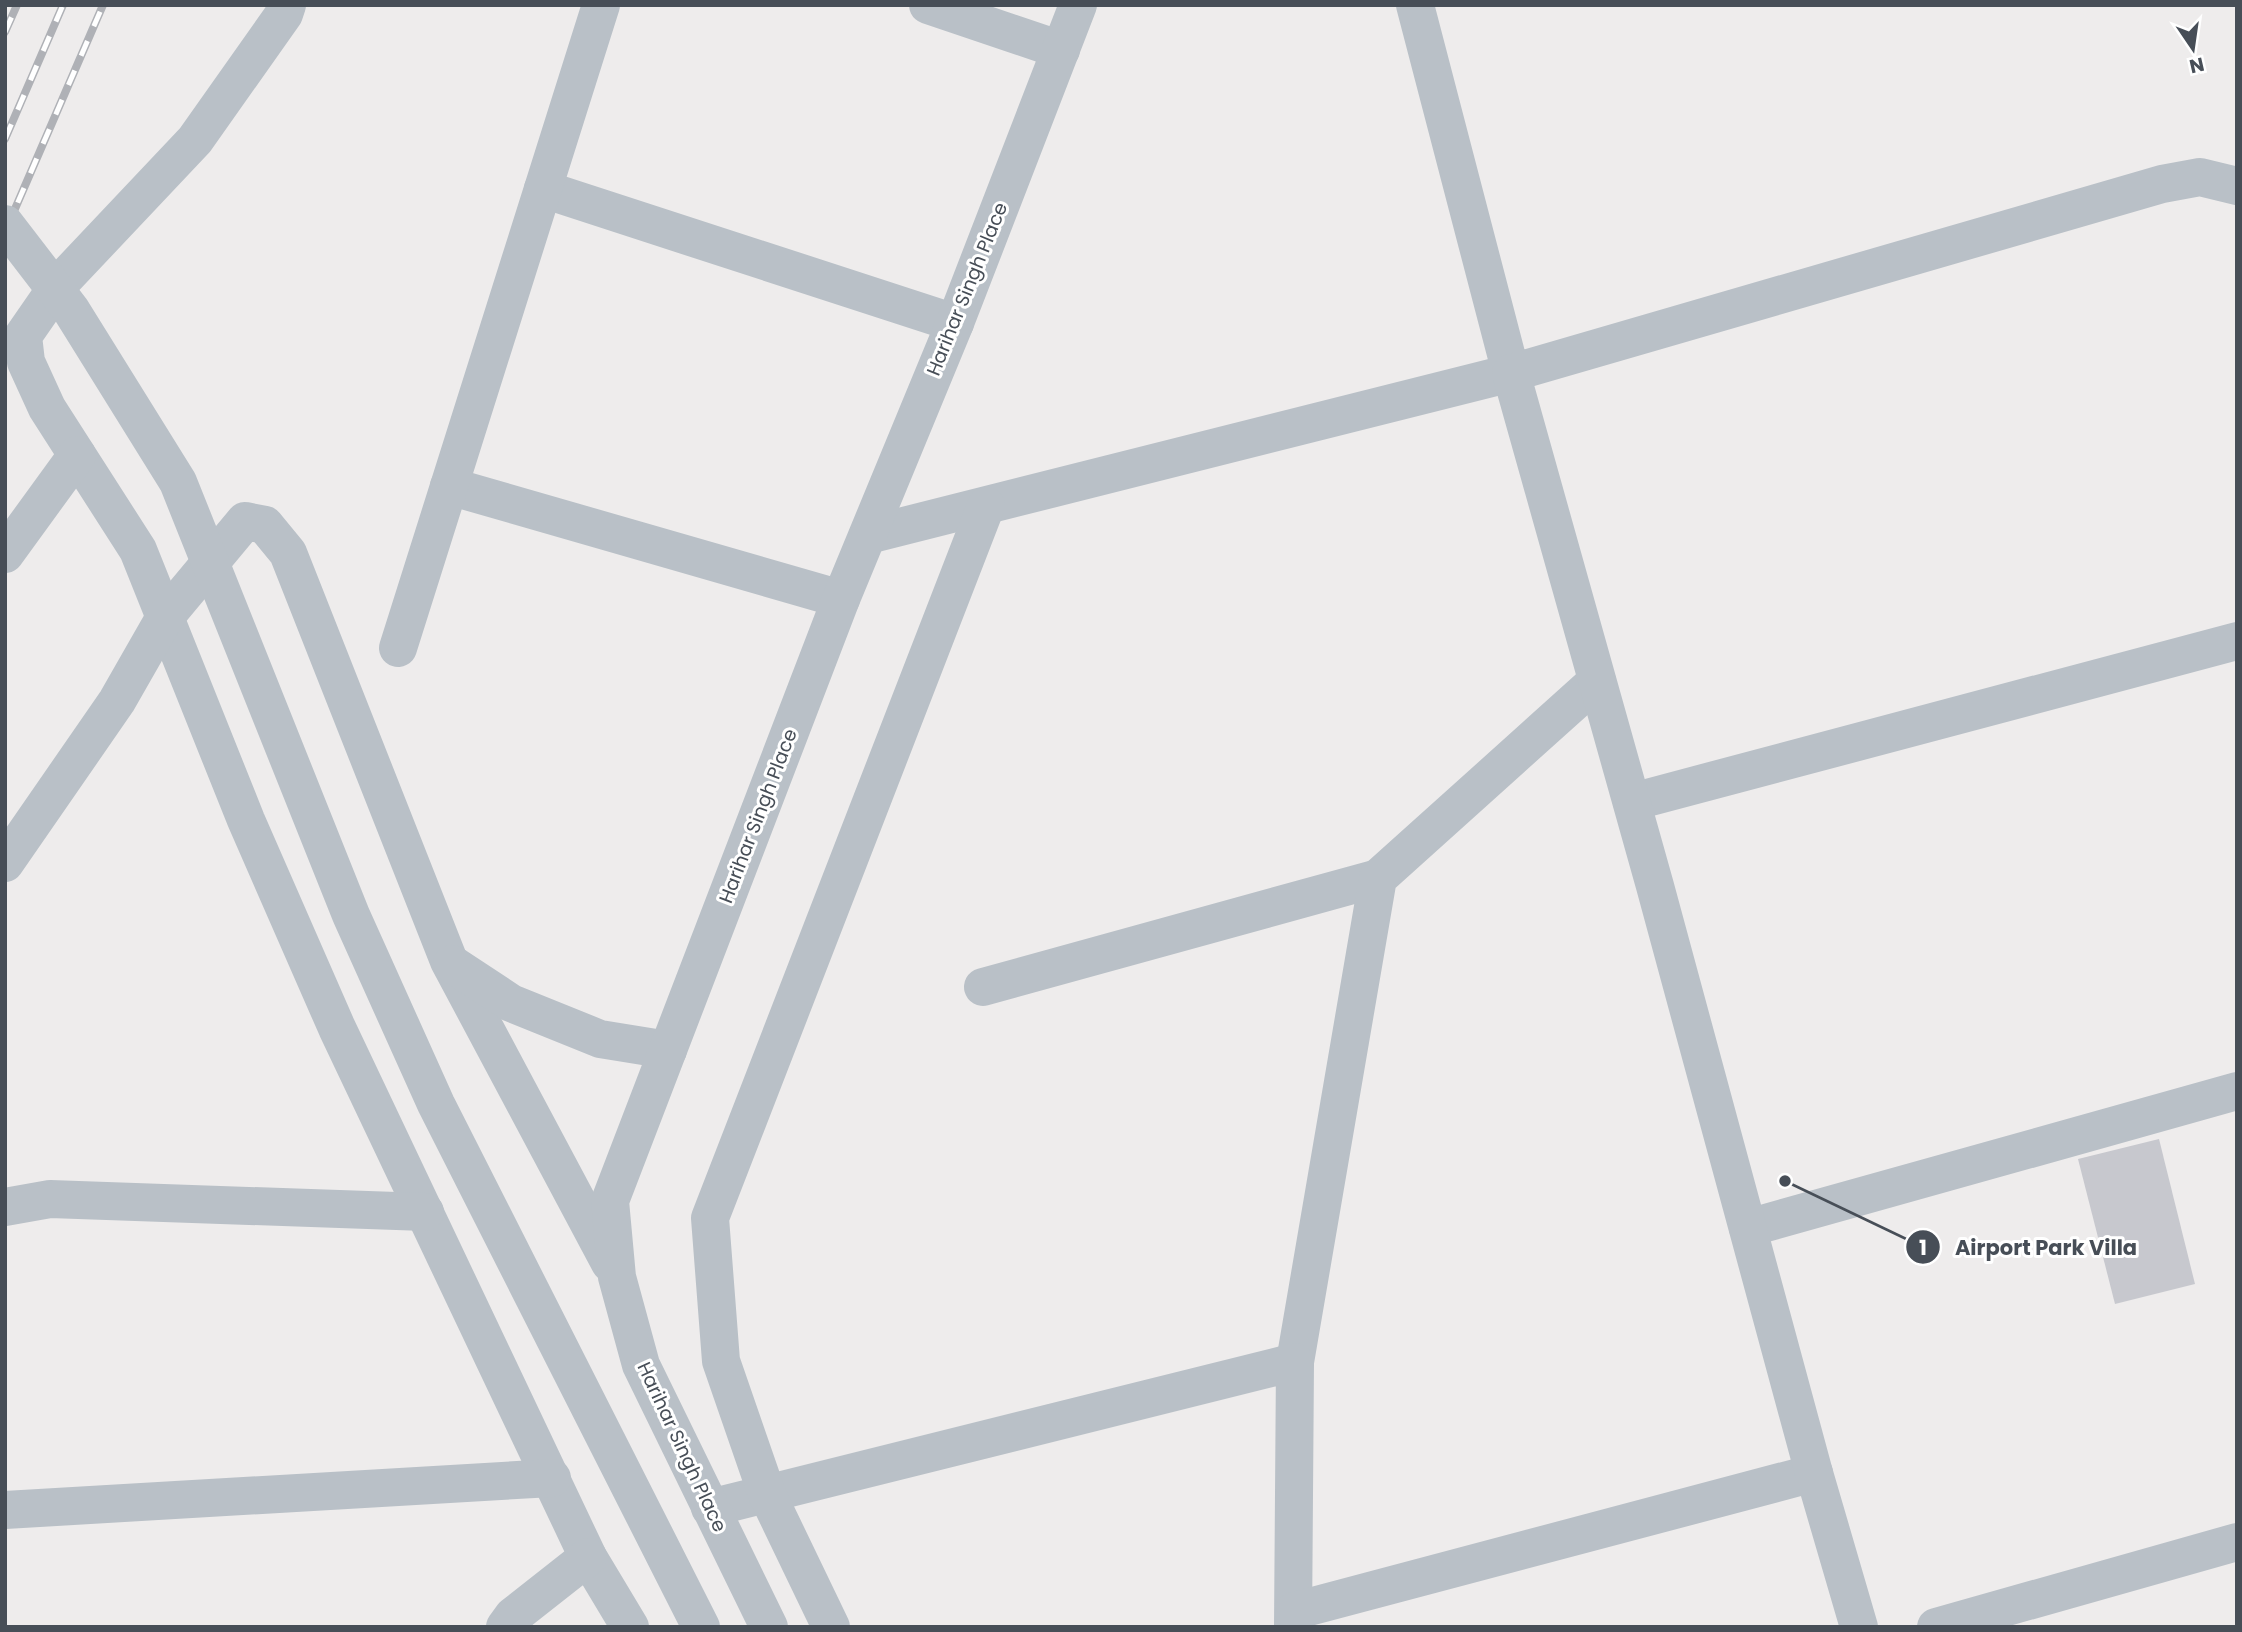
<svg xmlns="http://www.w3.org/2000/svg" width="2242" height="1632" viewBox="0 0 2242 1632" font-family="Poppins,sans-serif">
	<rect width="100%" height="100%" fill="#eeecec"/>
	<polygon fill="#c7c8ce" points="2159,1139 2195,1284 2115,1304 2078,1159"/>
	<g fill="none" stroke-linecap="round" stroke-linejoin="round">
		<g stroke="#b9c0c7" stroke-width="38">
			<polyline points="287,5 284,14 195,140 59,284 23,336 26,362 47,408 138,550 246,820 337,1028 588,1557 630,1627"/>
			<polyline points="928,5 1061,50"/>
			<polyline points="543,189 955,323"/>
			<polyline points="449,486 841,599"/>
			<polyline points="868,535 1511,373 1415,5"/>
			<polyline points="5,554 77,455"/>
			<polyline points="398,648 601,5"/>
			<polyline points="1632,802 2237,641"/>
			<polyline points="5,863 117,701 165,617 245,521 265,525 288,553 449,961 610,1263"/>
			<polyline points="452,964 511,1003 600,1039 668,1050"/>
			<polyline points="983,987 1378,878"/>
			<polyline points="5,1207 50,1199 425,1212"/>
			<polyline points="1748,1228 2237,1091"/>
			<polyline points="1295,1362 1378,878 1597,681"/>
			<polyline points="710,1508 1295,1362 1293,1627"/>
			<polyline points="5,1510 552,1478"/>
			<polyline points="1294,1611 1814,1473"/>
			<polyline points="505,1627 513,1616 588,1557"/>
			<polyline points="769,1627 641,1365 617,1277 610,1201 841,599 955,323 1078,5"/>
			<polyline points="831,1627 767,1494 721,1361 710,1218 986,506"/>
			<polyline points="1859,1627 1814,1473 1655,886 1511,373 2162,184 2200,177 2237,186"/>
			<polyline points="1936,1627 2237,1542"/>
		</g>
		<defs>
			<g id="rail">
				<polyline points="5,32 17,5"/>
				<polyline points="5,139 63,5"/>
				<polyline points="5,232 103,5"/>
			</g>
		</defs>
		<use href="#rail" stroke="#afb1b6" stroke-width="8"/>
		<use href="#rail" stroke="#fff" stroke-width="5" stroke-dasharray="16" stroke-linecap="butt"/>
		<polyline stroke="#b9c0c7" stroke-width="38" points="5,224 71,310 178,482 351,915 436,1104 701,1627"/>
	</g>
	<g text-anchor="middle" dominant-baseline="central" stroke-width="6" stroke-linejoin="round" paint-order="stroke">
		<g font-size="19" fill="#474e57" stroke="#fff">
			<text transform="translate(967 289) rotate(-68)">Harihar Singh Place</text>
			<text transform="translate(758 816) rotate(-69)">Harihar Singh Place</text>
			<text transform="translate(682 1447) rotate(65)">Harihar Singh Place</text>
		</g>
	</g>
	<path fill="none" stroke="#474e57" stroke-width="2.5" d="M1785 1181L1923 1247"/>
	<g fill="#474e57" stroke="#fff" stroke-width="2.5">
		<circle cx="1785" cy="1181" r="7"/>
		<circle cx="1923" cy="1247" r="18"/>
	</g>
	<g font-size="21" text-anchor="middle" font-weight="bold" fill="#fff">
		<text x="1923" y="1255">1</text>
	</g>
	<g font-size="21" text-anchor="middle" font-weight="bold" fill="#474e57" stroke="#fff" stroke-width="6" stroke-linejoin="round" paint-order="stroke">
		<text x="2046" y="1255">Airport Park Villa</text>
	</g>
	<rect width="2242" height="1632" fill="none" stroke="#474e57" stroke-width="14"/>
	<g transform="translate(2193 49) rotate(167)" stroke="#ffffff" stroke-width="5" paint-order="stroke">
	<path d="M0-5L12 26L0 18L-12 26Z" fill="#474e57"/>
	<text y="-10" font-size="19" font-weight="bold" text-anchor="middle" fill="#474e57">N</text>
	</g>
</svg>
